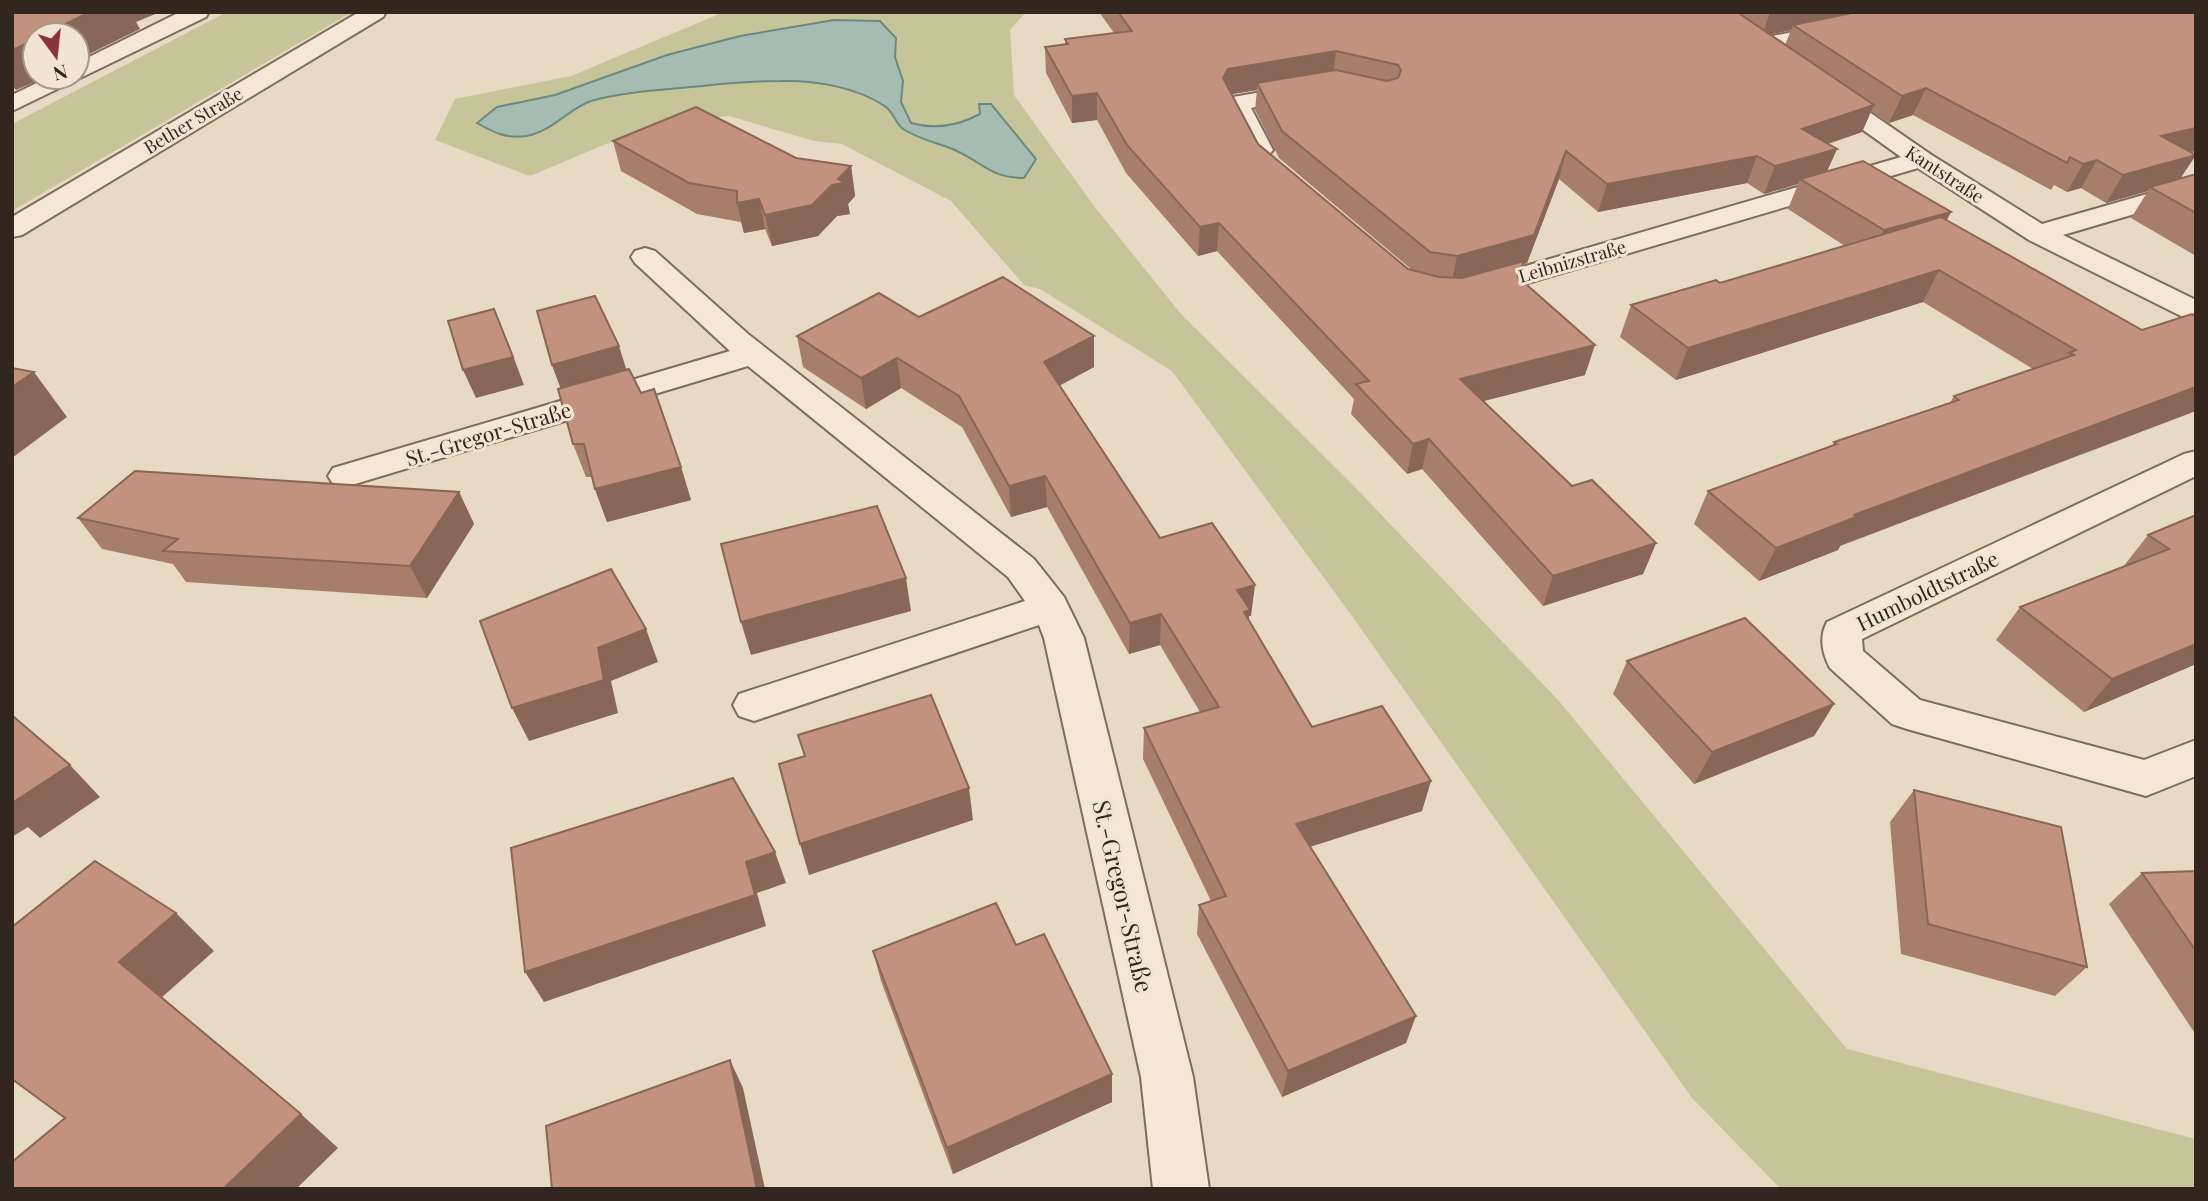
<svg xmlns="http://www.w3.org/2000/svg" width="2208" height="1201" viewBox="0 0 2208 1201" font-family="'Playfair Display',serif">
	<rect width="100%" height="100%" fill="#e8d9c4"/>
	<g fill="#c5c599">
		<polygon points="227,12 352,12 12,211 12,124"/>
		<polygon points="724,12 1026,12 1010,30 1014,95 1094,206 1181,314 1353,485 1559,701 1847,1049 2196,1139 2196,1189 1781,1189 1692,1098 1352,616 1172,371 1040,289 1024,285 951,201 842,144 814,141 729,116 656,123 530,176 435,140 455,99 571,76"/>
	</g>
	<path fill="#a5bcb2" stroke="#6d897e" stroke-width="2" d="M834,20L880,21L896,38L895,57L903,81L901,102L911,123C936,130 958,126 980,114L979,104H991L1036,159L1024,178C992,178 984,164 957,151C939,143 920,140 903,129C895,123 893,110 883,105C855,87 814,80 781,81C754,81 728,83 702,86C664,90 628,91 591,101C571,107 552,132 526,136C506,139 493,132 477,123L497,107L555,95L667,55L740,36Z"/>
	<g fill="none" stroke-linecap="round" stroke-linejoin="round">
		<defs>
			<g id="minor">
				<polygon points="180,12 209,12 206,17 12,111 12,95 49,77 77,77 77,63"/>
				<polygon points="359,12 386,12 383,17 22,235 12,237 12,217"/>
				<polygon points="1892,12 1937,12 1934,17 1926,19 1758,53 1750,51 1747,46 1750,41 1758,39"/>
				<polygon points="1308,84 1316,86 1320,91 1316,96 1251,108 1273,150 1269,155 1260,158 1251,155 1224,103 1227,98"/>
				<polygon points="1825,85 1833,87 1930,154 2042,224 2196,180 2196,196 2063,235 2196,300 2196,321 2185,318 2029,240 1918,168 1480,297 1470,300 1460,297 1455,291 1460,285 1901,157 1817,97 1813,92 1817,87"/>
				<polygon points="645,248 655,251 748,334 1034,559 1064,597 1084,638 1193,1077 1209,1189 1153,1189 1141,1077 1044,638 1039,625 754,721 739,716 733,705 739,694 1025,601 1008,577 748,366 345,487 333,484 328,476 333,468 730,351 635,263 631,257 635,251"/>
				<path d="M2196,451V476L1862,639L1863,651L1920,700L2144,760L2196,740V776L2146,796L1907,729L1892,724L1830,668C1822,653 1819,637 1827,622L2184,454Z"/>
			</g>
		</defs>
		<use href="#minor" stroke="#816b5c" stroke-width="4"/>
		<use href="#minor" fill="#f4e7d6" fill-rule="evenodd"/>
	</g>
	<g fill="#a77e6c" fill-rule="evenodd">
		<path d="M1099,12H2196L2191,152L2181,178L2196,174V256L2131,218L2148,191L2106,203L2081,188L2067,192L2054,185L2051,190L1913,115L1889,123L1871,111L1862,132L1828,144L1837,149L1827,171L1951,212L1946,220L2142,330L1840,546L1838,550L1759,581L1694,524L1708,491L1832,446L1834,442L1950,403L1954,396L2033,369L1923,302L1676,380L1620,337L1631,305L1720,283L1845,246L1788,209L1798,184L1764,194L1747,183L1598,212L1559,179L1527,263L1523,264L1520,278L1585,375L1483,401L1572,486L1656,543L1643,574L1543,606L1422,469L1407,474L1351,414L1354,399L1217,251L1198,256L1126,173L1097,120L1072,123L1046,73L1045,47L1065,45V39L1114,33ZM1791,30L1785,45L1770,35ZM1257,90L1255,110L1279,158L1412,270L1408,269L1258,144L1232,94Z"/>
		<polygon points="613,141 796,158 851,166 855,196 848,204 850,214 837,216 818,236 772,246 765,229 744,233 741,222 697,214 621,171"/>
		<polygon points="919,317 1094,336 1094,367 1060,385 1160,538 1251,616 1249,616 1249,621 1312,727 1422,811 1310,847 1406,1043 1282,1097 1197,934 1199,905 1211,901 1143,759 1144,728 1200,712 1160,645 1129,654 1047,507 1011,517 962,427 901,388 866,409 803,367 797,336"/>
		<polygon points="552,365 626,370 641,393 681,467 691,500 607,522 595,489 592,477 586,477 573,444 561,389"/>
		<polygon points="459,492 474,524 427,598 186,582 173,564 102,549 78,518"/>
		<polygon points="2196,515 2196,664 2084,712 1996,640 2020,607 2123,567 2148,535"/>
		<polygon points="1627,661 1834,704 1814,736 1694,784 1613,694"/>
		<polygon points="1914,790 2087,967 2055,996 1901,954 1890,822"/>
		<polygon points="2196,871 2196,1035 2109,904 2142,873"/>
		<polygon points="873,951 1112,1102 953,1174 881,981"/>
	</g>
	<g fill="#886658">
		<polygon points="90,12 160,12 136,22 140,29 77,60 77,35 47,35 57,28"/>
		<polygon points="1770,12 1878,12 1793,25 1791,30 1762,36"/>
		<polygon points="35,40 35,77 46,77 16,90 12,85 12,50"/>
		<polygon points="1336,51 1333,77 1257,83 1257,90 1226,95 1223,78 1228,69"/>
		<polygon points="1926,88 1913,115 1889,123 1902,96"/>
		<polygon points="1097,93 1097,120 1072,123 1072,96"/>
		<polygon points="1874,105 1862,132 1791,156 1802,129"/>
		<polygon points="2196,128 2196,151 2144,164 2161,136"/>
		<polygon points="1837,149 1825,176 1800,179 1798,184 1764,194 1775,166"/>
		<polygon points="1566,151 1559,179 1527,263 1523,264 1516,290 1451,285 1457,256"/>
		<polygon points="2196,155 2178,182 2150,187 2148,191 2106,203 2123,175"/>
		<polygon points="1757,156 1747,183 1598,212 1607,184"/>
		<polygon points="2097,160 2081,188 2067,192 2083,164"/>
		<polygon points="851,166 855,196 848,204 850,214 837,216 818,236 772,246 765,215 838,179"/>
		<polygon points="759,199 765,229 744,233 737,203"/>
		<polygon points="1951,212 1935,243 1869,261 1884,230"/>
		<polygon points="1219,223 1217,251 1198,256 1200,227"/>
		<polygon points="1939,270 1923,302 1676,380 1688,348"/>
		<polygon points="1094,336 1094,367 1046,393 1044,362"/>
		<polygon points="506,337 524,385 476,398 463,370"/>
		<polygon points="1595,345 1585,375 1453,409 1460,379"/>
		<polygon points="619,346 629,378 564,397 552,365"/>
		<polygon points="897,358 901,388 866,409 861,378"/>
		<polygon points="34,372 67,417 12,458 12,387"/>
		<polygon points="2196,387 2196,411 1840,546 1838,550 1759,581 1776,548 1854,515"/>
		<polygon points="1429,439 1422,469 1407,474 1413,444"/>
		<polygon points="681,467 691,500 607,522 595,489"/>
		<polygon points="1045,476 1047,507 1011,517 1009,486"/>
		<polygon points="459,492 474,524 427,598 410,566"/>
		<polygon points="1656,543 1643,574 1543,606 1553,576"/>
		<polygon points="906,578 911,611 751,655 741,622"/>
		<polygon points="1255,585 1251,616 1249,616 1246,641 1237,590"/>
		<polygon points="1161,614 1160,645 1129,654 1130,623"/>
		<polygon points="646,629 658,662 611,681 618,713 529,741 512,708 598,648"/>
		<polygon points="2196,644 2196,664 2084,712 2112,679"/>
		<polygon points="1834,704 1814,736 1694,784 1712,752"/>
		<polygon points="70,765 100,797 40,838 28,827 12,837 12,803"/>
		<polygon points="1431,781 1422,811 1290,853 1296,824"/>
		<polygon points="969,788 973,820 809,875 800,844"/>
		<polygon points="775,852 786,883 757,893 766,926 544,1002 525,972 746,862"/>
		<polygon points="176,913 214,951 160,999 119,962"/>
		<polygon points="1416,1016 1406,1043 1282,1097 1288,1071"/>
		<polygon points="730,1060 743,1088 765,1189 757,1189"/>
		<polygon points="1112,1074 1112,1102 953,1174 947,1148"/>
		<polygon points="301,1114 338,1148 296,1189 223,1189"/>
	</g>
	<g fill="#c2927e" stroke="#886658" stroke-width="2">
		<polygon points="12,12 90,12 57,28 55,32 47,35 35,35 35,40 12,50"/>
		<polygon points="1118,12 1737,12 1874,105 1802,129 1837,149 1775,166 1757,156 1607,184 1566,151 1534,235 1457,256 1430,252 1282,131 1257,83 1336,70 1387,81 1398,78 1401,70 1398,65 1336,51 1228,69 1223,78 1258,144 1408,269 1439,277 1462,278 1524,261 1518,277 1595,345 1460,379 1572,486 1592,480 1656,543 1553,576 1429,439 1413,444 1356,384 1369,381 1219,223 1200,227 1127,145 1097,93 1072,96 1045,47 1068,44 1065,39 1132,31"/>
		<polygon points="1857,12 2196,12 2196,128 2161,136 2196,155 2123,175 2097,160 2083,164 2070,157 2067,163 1926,88 1902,96 1793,25"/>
		<polygon points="696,107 796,158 851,166 838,179 845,183 832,185 812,205 765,215 759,199 737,203 737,191 689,183 613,141"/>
		<polygon points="1863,161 1951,212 1884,230 1800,179"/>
		<polygon points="2196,174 2196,213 2150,187"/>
		<polygon points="1941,217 2142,330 2192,314 2196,316 2196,387 1854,515 1856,517 1776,548 1708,491 1837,444 1834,442 1959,400 1954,396 2074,355 2069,353 2076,350 1939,270 1688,348 1631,305 1716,280 1720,283"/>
		<polygon points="1003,277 1094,336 1044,362 1160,538 1212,523 1255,585 1237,590 1250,610 1244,612 1312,727 1382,706 1431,781 1296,824 1416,1016 1288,1071 1199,905 1226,896 1144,728 1219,707 1161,614 1130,623 1045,476 1009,486 959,396 897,358 861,378 797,336 879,293 919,317"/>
		<polygon points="595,296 619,346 552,365 537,311"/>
		<polygon points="494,309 513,357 463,370 448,321"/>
		<polygon points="12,368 34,372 12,387"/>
		<polygon points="629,369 641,393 654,389 681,467 595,489 584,444 573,444 558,389"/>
		<polygon points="135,471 459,492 410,566 163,551 178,539 78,518"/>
		<polygon points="877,506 906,578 741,622 721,544"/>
		<polygon points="2196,515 2196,644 2112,679 2020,607 2169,549 2148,535"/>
		<polygon points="611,569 646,629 598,648 604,680 512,708 480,621"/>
		<polygon points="1745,618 1834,704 1712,752 1627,661"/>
		<polygon points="931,695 969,788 800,844 779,764 805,756 798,735"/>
		<polygon points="14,717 70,765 12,803 12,718"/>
		<polygon points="733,778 775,852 746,862 755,895 525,972 511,848"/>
		<polygon points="1914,790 2061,827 2087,967 1928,924"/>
		<polygon points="95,861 176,913 119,962 301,1114 223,1189 12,1189 12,1162 65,1118 12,1079 12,927"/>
		<polygon points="2196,871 2196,951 2142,873"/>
		<polygon points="996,903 1016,945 1044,934 1112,1074 947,1148 873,951"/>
		<polygon points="730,1060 757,1189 552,1189 546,1126"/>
	</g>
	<g text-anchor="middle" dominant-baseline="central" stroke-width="6" stroke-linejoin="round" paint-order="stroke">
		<g font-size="18" fill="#32261f" stroke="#f1e4d2">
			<text transform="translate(193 120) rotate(-31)">Bether Straße</text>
			<text transform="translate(1945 174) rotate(33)">Kantstraße</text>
			<text transform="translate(1572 261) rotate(-16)">Leibnizstraße</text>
		</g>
		<g font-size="21" fill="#32261f" stroke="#f1e4d2">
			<text transform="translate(488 433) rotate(-17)">St.-Gregor-Straße</text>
			<text transform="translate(1927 590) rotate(-26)">Humboldtstraße</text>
		</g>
		<g font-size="24" fill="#32261f" stroke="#f1e4d2">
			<text transform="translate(1124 896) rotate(77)">St.-Gregor-Straße</text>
		</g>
	</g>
	<rect width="2208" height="1201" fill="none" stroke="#32261f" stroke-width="28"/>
	<g transform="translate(56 56) rotate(165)"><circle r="33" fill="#f1e4d2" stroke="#a5988a" stroke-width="2"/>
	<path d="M0-5L12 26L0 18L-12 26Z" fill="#89333e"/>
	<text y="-10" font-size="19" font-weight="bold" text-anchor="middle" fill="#32261f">N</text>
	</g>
</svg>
